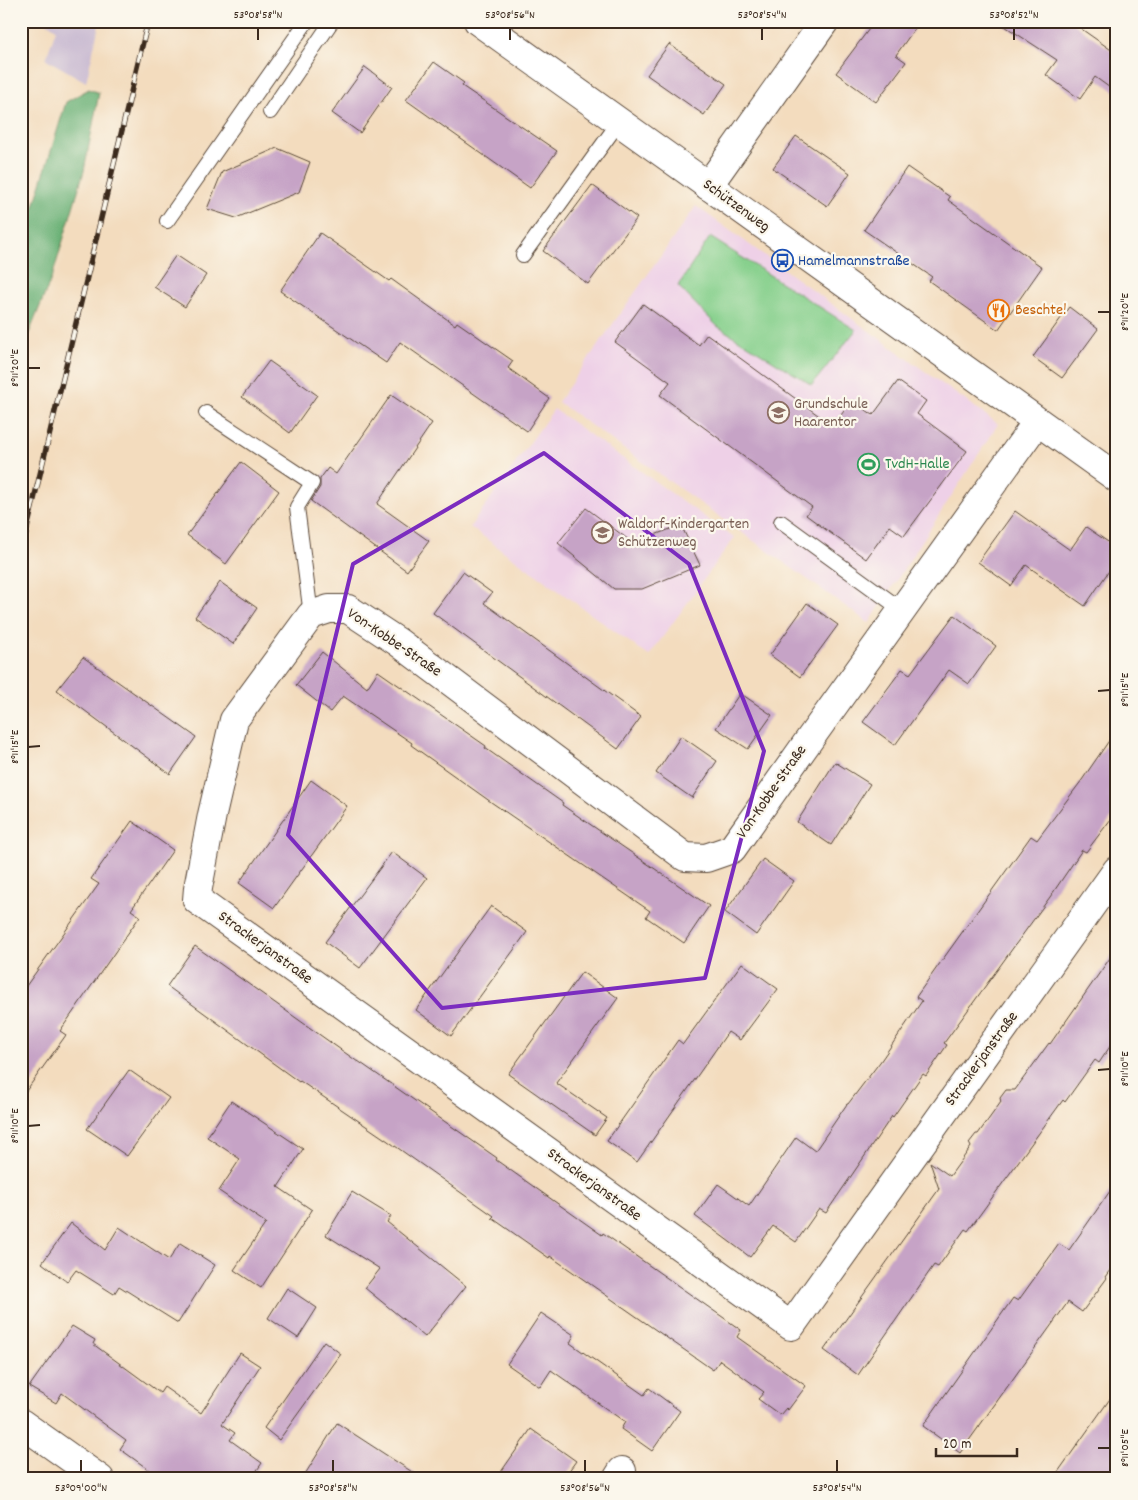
<svg xmlns="http://www.w3.org/2000/svg" width="1138" height="1500" viewBox="0 0 1138 1500" font-family="Dekko,sans-serif">
	<rect width="100%" height="100%" fill="#fbf7ec"/>
	<filter id="ink" filterUnits="userSpaceOnUse"><feTurbulence type="fractalNoise" baseFrequency=".02" numOctaves="2"/><feDisplacementMap in="SourceGraphic" scale="10" xChannelSelector="R" yChannelSelector="G"/><feConvolveMatrix kernelMatrix="1 2 1 2 8 2 1 2 1" color-interpolation-filters="sRGB"/></filter>
	<filter id="wash" filterUnits="userSpaceOnUse"><feTurbulence type="fractalNoise" baseFrequency=".0096" numOctaves="4" result="noise"/><feDisplacementMap in="SourceGraphic" scale="20" xChannelSelector="R" yChannelSelector="G"/><feGaussianBlur stdDeviation="1.12" result="paint"/><feColorMatrix in="noise" values="0 0 0 0 0 0 0 0 0 0 0 0 0 0 0 0 0 1.4 0 .05"/><feComposite in="paint" operator="in"/></filter>
	<g filter="url(#wash)">
		<rect width="100%" height="100%" fill="#f3dcbe"/>
		<g fill="#eed0e7">
			<polygon points="696,206 998,424 869,623 558,402"/>
			<polygon points="554,409 734,538 649,656 470,527"/>
		</g>
		<polygon fill="#ccbed3" points="45,21 100,21 86,82 46,59 56,29"/>
		<polygon fill="#87d08d" stroke="#617d56" points="710,237 856,330 812,385 717,326 678,286"/>
		<polygon fill="#6db278" stroke="#546e4b" points="89,89 99,93 84,171 53,274 21,353 21,248 66,102"/>
		<g id="blocks">
			<g fill="#c6a3c6">
				<polygon points="875,21 920,21 896,55 906,62 876,102 836,73"/>
				<polygon points="997,21 1070,21 1117,54 1117,93 1095,77 1080,99 1046,75 1057,60"/>
				<polygon points="669,44 726,84 704,115 647,75"/>
				<polygon points="434,62 464,83 462,86 557,151 530,188 406,100"/>
				<polygon points="365,67 392,87 360,133 332,113"/>
				<polygon points="796,136 850,173 827,206 773,168"/>
				<polygon points="277,148 310,162 299,192 236,218 207,209 222,172"/>
				<polygon points="907,167 950,197 948,200 1042,267 998,330 929,281 932,277 864,230"/>
				<polygon points="592,185 637,218 588,284 543,251"/>
				<polygon points="320,233 389,281 391,279 455,325 457,322 513,361 508,368 549,398 527,431 400,342 386,363 280,291"/>
				<polygon points="176,255 206,275 185,307 154,287"/>
				<polygon points="643,304 699,345 707,334 833,426 852,400 873,415 898,381 926,401 917,414 967,451 904,536 890,526 866,559 806,515 812,507 660,395 670,382 615,342"/>
				<polygon points="1069,307 1098,329 1062,378 1033,357"/>
				<polygon points="269,361 317,395 290,433 242,397"/>
				<polygon points="391,395 432,423 377,504 429,541 407,571 311,501 320,487 320,479 328,468 336,474"/>
				<polygon points="241,462 279,491 226,564 187,535"/>
				<polygon points="586,508 633,543 681,525 700,565 642,589 614,589 558,543"/>
				<polygon points="1015,511 1070,550 1086,527 1117,548 1117,559 1085,606 1026,565 1011,586 978,562"/>
				<polygon points="463,572 492,593 484,603 641,717 618,749 433,613"/>
				<polygon points="220,582 257,608 233,644 195,617"/>
				<polygon points="807,603 838,625 800,677 770,655"/>
				<polygon points="954,615 996,646 969,684 949,670 895,745 863,722 902,669 910,674"/>
				<polygon points="322,652 367,688 378,671 486,746 485,748 563,803 562,805 709,906 684,943 646,917 650,911 491,802 411,745 412,743 343,696 330,712 296,685"/>
				<polygon points="83,657 196,737 170,774 57,690"/>
				<polygon points="740,693 772,715 748,749 716,728"/>
				<polygon points="1117,729 1117,811 1086,852 1082,850 1050,897 944,1043 947,1045 926,1076 923,1074 893,1117 892,1116 826,1213 819,1209 796,1242 773,1226 750,1257 695,1216 718,1184 749,1206 796,1137 815,1151 847,1104 848,1104 880,1062 922,1001 916,997 938,966 1031,836 1037,840 1082,780"/>
				<polygon points="681,736 717,761 692,798 656,773"/>
				<polygon points="835,762 870,784 831,845 797,822"/>
				<polygon points="311,780 347,806 274,908 239,883"/>
				<polygon points="132,821 173,850 131,910 140,916 60,1031 66,1035 21,1098 21,993 99,884 91,879"/>
				<polygon points="392,852 427,878 360,968 325,942"/>
				<polygon points="763,859 794,881 756,935 725,912"/>
				<polygon points="491,906 527,932 451,1036 416,1010"/>
				<polygon points="195,946 358,1062 358,1061 497,1158 496,1160 602,1235 603,1233 741,1330 737,1337 806,1386 788,1410 786,1408 780,1415 758,1399 764,1392 720,1360 713,1370 550,1256 549,1258 492,1218 494,1216 388,1141 300,1081 299,1082 167,986"/>
				<polygon points="1117,948 1117,1036 1099,1063 1095,1060 1065,1102 1063,1100 968,1231 965,1229 938,1267 934,1265 858,1375 824,1350 939,1189 930,1162 950,1176 971,1147 969,1143 976,1134 978,1134 1001,1102 1000,1098 1006,1090 1015,1090 1049,1043 1050,1044"/>
				<polygon points="742,963 778,989 740,1040 728,1032 637,1162 607,1141 678,1040 683,1044"/>
				<polygon points="582,972 618,998 556,1083 607,1118 595,1135 508,1074"/>
				<polygon points="129,1070 169,1098 127,1156 87,1129"/>
				<polygon points="231,1101 303,1149 278,1187 312,1210 261,1288 234,1270 266,1223 219,1191 240,1159 207,1137"/>
				<polygon points="1117,1181 1117,1260 1105,1277 1107,1278 1082,1312 1068,1302 960,1453 923,1426 1013,1298 1018,1301 1059,1244 1069,1250"/>
				<polygon points="352,1192 391,1216 387,1222 466,1286 425,1337 365,1288 380,1269 326,1235"/>
				<polygon points="71,1223 105,1250 119,1227 169,1260 180,1243 215,1265 178,1323 119,1286 114,1294 76,1270 67,1282 42,1263"/>
				<polygon points="287,1288 317,1308 298,1338 268,1318"/>
				<polygon points="541,1313 574,1335 570,1343 644,1395 649,1388 680,1411 652,1451 621,1429 625,1422 551,1370 540,1387 507,1364"/>
				<polygon points="72,1326 95,1340 93,1344 160,1393 164,1387 201,1413 240,1353 260,1366 222,1424 235,1433 230,1440 262,1463 251,1479 162,1479 120,1449 126,1440 62,1393 56,1403 29,1387"/>
				<polygon points="324,1341 341,1354 279,1440 264,1428"/>
				<polygon points="1117,1389 1117,1466 1108,1479 1053,1479"/>
				<polygon points="337,1423 423,1479 302,1479"/>
				<polygon points="531,1429 576,1461 563,1479 496,1479"/>
			</g>
		</g>
	</g>
	<g filter="url(#ink)">
		<use href="#blocks" fill-opacity="0" stroke="#574536" stroke-width="1"/>
		<g fill="none" stroke-linecap="round" stroke-linejoin="round">
			<defs>
				<g id="service">
					<polyline points="270,112 332,21"/>
					<polyline points="167,221 307,21"/>
					<polyline points="523,255 619,122"/>
					<polyline points="206,413 312,483 297,507 311,615"/>
					<polyline points="781,522 902,610"/>
				</g>
				<g id="minor">
					<polyline points="478,21 1117,478"/>
					<polyline points="708,186 825,21"/>
					<polyline points="1037,422 809,740 732,849 706,858 685,857 398,642 348,609 329,609 311,615 234,720 212,815 198,888 197,900 791,1326 1117,870"/>
					<polyline points="21,1423 100,1479"/>
					<polyline points="617,1479 622,1471"/>
				</g>
			</defs>
			<use href="#service" stroke="#574536" stroke-width="16"/>
			<use href="#minor" stroke="#574536" stroke-width="30"/>
			<use href="#service" stroke="#fff" stroke-width="14"/>
			<use href="#minor" stroke="#fff" stroke-width="28"/>
			<defs>
				<polyline id="rail" points="21,554 148,21"/>
			</defs>
			<use href="#rail" stroke="#3b2a1e" stroke-width="5.5"/>
			<use href="#rail" stroke="#fbf7ec" stroke-width="4" stroke-dasharray="11" stroke-linecap="butt"/>
		</g>
	</g>
	<path fill="none" stroke="#7b2cbf" stroke-width="4" stroke-linejoin="round" d="M544,453L689,564L764,751L705,978L442,1008L288,835L353,564Z"/>
	<path fill="none" stroke="#3b2a1e" stroke-width="2" d="M258,28V40M510,28V40M762,28V40M1014,28V40M1098,312H1110M28,368H40M1098,691L1110,690M28,747L40,746M1098,1070L1110,1069M28,1126L40,1125M1098,1448H1110M81,1460V1472M333,1460V1472M585,1460V1472M837,1460V1472"/>
	<defs>
		<symbol id="bus-ring" viewBox="-11 -11 22 22"><circle r="9.5" fill="#fbf7ec" stroke="#1a4fb4" stroke-width="1.5"/><path d="M-5-6H5V4H4V6H2V4H-2V6H-4V4H-5ZM-3.5-4V0h7V-4ZM-3.5 1.2v1.5H-2V1.2ZM2 1.2v1.5H3.5V1.2Z" fill="#1a4fb4"/></symbol>
		<symbol id="restaurant-ring" viewBox="-11 -11 22 22"><circle r="9.5" fill="#fbf7ec" stroke="#e8710a" stroke-width="1.5"/><path d="M-5-6h1v4h1v-4h1v4h1v-4h1v5L-1.5 .5V6h-2V.5L-5-1ZM5-6V6H3V1.5H1.5Q1.5-4 5-6Z" fill="#e8710a"/></symbol>
		<symbol id="school-ring" viewBox="-11 -11 22 22"><circle r="9.5" fill="#fbf7ec" stroke="#8d6e63" stroke-width="1.5"/><path d="M0-5L7-2L0 1L-7-2ZM-4 1L0 2.5L4 1V4Q0 6-4 4Z" fill="#8d6e63"/></symbol>
		<symbol id="stadium-ring" viewBox="-11 -11 22 22"><circle r="9.5" fill="#fbf7ec" stroke="#2e9e5b" stroke-width="1.5"/><path d="M0-5a6.5 5 0 1 0 0 10a6.5 5 0 1 0 0-10ZM-3.5-1.8h7v3.6h-7Z" fill="#2e9e5b"/></symbol>
	</defs>
	<g fill-rule="evenodd">
		<use href="#bus-ring" x="770" y="248" width="25" height="25"/>
		<use href="#restaurant-ring" x="986" y="298" width="25" height="25"/>
		<use href="#school-ring" x="766" y="400" width="25" height="25"/>
		<use href="#stadium-ring" x="856" y="452" width="25" height="25"/>
		<use href="#school-ring" x="590" y="520" width="25" height="25"/>
	</g>
	<g text-anchor="middle" dominant-baseline="central" stroke-width="4.5" stroke-linejoin="round" paint-order="stroke">
		<g font-size="16" fill="#3b2a1e" stroke="#fbf7ec">
			<text transform="translate(736 206) rotate(36)">Schützenweg</text>
			<text transform="translate(394 643) rotate(34)">Von-Kobbe-Straße</text>
			<text transform="translate(772 792) rotate(-55)">Von-Kobbe-Straße</text>
			<text transform="translate(265 948) rotate(36)">Strackerjanstraße</text>
			<text transform="translate(982 1059) rotate(-54)">Strackerjanstraße</text>
			<text transform="translate(594 1185) rotate(36)">Strackerjanstraße</text>
		</g>
		<g font-size="16" fill="#164399" stroke="#fbf7ec" text-anchor="start">
			<text x="798" y="261">Hamelmannstraße</text>
		</g>
		<g font-size="16" fill="#c56008" stroke="#fbf7ec" text-anchor="start">
			<text x="1015" y="310">Beschte!</text>
		</g>
		<g font-size="16" fill="#785e54" stroke="#fbf7ec" text-anchor="start">
			<text x="794" y="404">Grundschule<tspan x="794" dy="18">Haarentor</tspan></text>
			<text x="618" y="524">Waldorf-Kindergarten<tspan x="618" dy="18">Schützenweg</tspan></text>
		</g>
		<g font-size="16" fill="#27864d" stroke="#fbf7ec" text-anchor="start">
			<text x="885" y="464">TvdH-Halle</text>
		</g>
	</g>
	<rect width="1138" height="1500" fill="none" stroke="#fbf7ec" stroke-width="55"/>
	<path d="M936 1448v8h81v-8" fill="none" stroke="#3b2a1e" stroke-width="2.5"/>
	<text x="943" y="1448" font-size="15" fill="#3b2a1e" stroke="#fbf7ec" stroke-width="4" paint-order="stroke">20 m</text>
	<rect x="28" y="28" width="1082" height="1444" fill="none" stroke="#3b2a1e" stroke-width="2"/>
	<g font-size="12" text-anchor="middle" fill="#3b2a1e">
		<text x="258" y="18">53°08'58"N</text>
		<text x="510" y="18">53°08'56"N</text>
		<text x="762" y="18">53°08'54"N</text>
		<text x="1014" y="18">53°08'52"N</text>
		<text transform="translate(1124 312) rotate(-90)" y="4">8°11'20"E</text>
		<text transform="translate(14 368) rotate(-90)" y="4">8°11'20"E</text>
		<text transform="translate(1124 690) rotate(-90)" y="4">8°11'15"E</text>
		<text transform="translate(14 747) rotate(-90)" y="4">8°11'15"E</text>
		<text transform="translate(1124 1069) rotate(-90)" y="4">8°11'10"E</text>
		<text transform="translate(14 1126) rotate(-90)" y="4">8°11'10"E</text>
		<text transform="translate(1124 1448) rotate(-90)" y="4">8°11'05"E</text>
		<text x="81" y="1491">53°09'00"N</text>
		<text x="333" y="1491">53°08'58"N</text>
		<text x="585" y="1491">53°08'56"N</text>
		<text x="837" y="1491">53°08'54"N</text>
	</g>
</svg>
